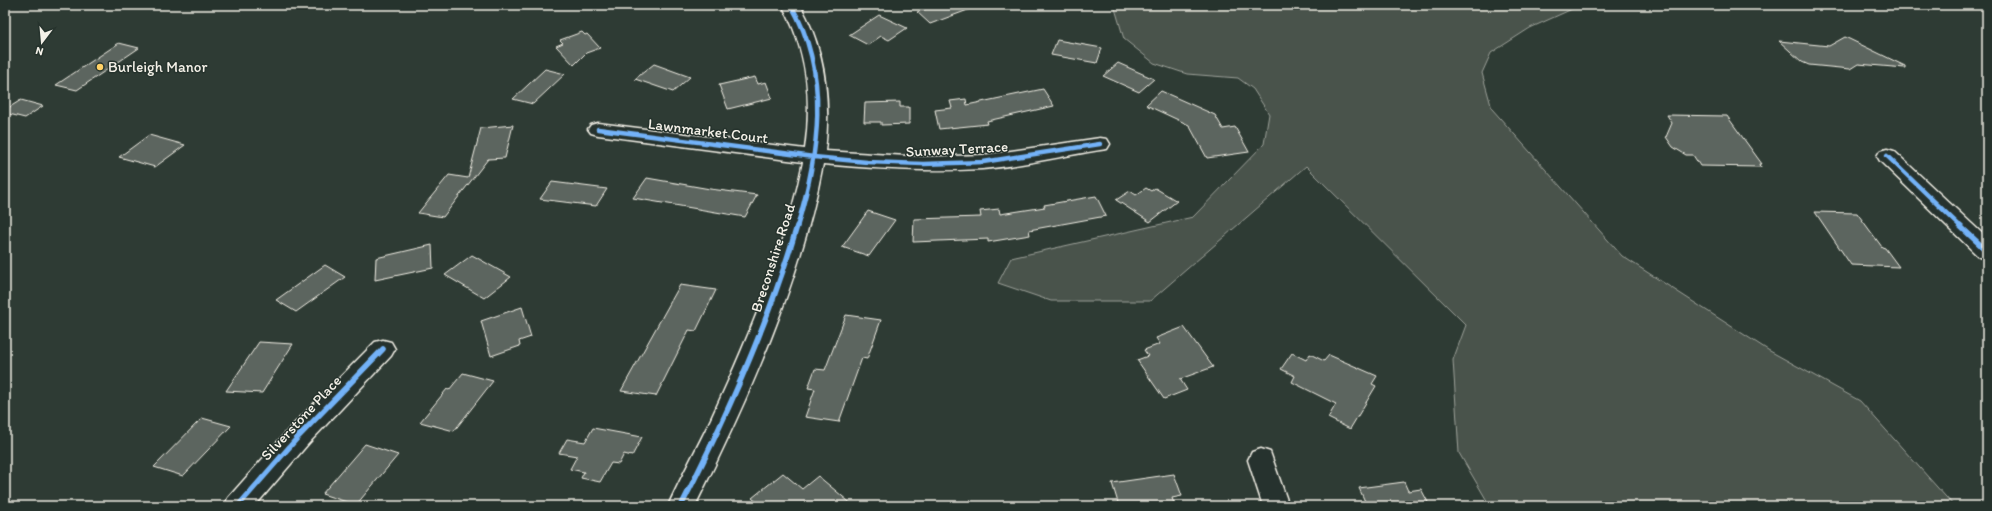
<svg xmlns="http://www.w3.org/2000/svg" width="1992" height="511" viewBox="0 0 1992 511" font-family="Itim,sans-serif">
	<rect width="100%" height="100%" fill="#2e3b34"/>
	<filter id="ink" filterUnits="userSpaceOnUse"><feTurbulence type="fractalNoise" baseFrequency=".025" numOctaves="2"/><feDisplacementMap in="SourceGraphic" scale="8" xChannelSelector="R" yChannelSelector="G"/><feConvolveMatrix kernelMatrix="1 2 1 2 8 2 1 2 1" color-interpolation-filters="sRGB"/></filter>
	<g filter="url(#ink)">
		<polygon fill="#48524c" stroke="#9ea29a" points="1114,5 1581,5 1530,28 1491,53 1482,73 1492,109 1622,256 1768,350 1860,401 1954,506 1493,506 1486,499 1459,453 1453,360 1466,325 1306,166 1150,301 1051,301 998,283 1011,258 1193,217 1264,144 1269,114 1253,89 1238,78 1187,74 1154,63 1124,39"/>
		<g fill="#5c655e" stroke="#f4f1e8">
			<polygon points="936,5 975,5 976,7 930,24 917,12"/>
			<polygon points="879,15 907,28 889,40 881,36 868,45 849,35"/>
			<polygon points="582,32 585,35 587,34 600,48 586,53 574,65 556,46 563,43 560,40"/>
			<polygon points="1845,37 1905,66 1905,68 1858,64 1850,69 1809,65 1802,62 1779,41 1829,46"/>
			<polygon points="1057,40 1085,45 1102,48 1097,63 1051,55"/>
			<polygon points="119,43 139,48 77,90 56,85"/>
			<polygon points="1118,63 1154,79 1139,92 1103,76"/>
			<polygon points="654,64 690,77 673,92 635,79"/>
			<polygon points="545,69 565,74 533,104 513,99"/>
			<polygon points="755,77 758,84 766,82 772,98 728,109 719,85"/>
			<polygon points="1043,89 1054,106 987,121 988,124 939,129 935,110 952,108 950,101 966,99 967,105"/>
			<polygon points="1161,91 1215,115 1223,129 1235,127 1249,152 1207,158 1189,125 1146,105"/>
			<polygon points="21,100 43,106 25,118 5,113 5,110"/>
			<polygon points="900,102 900,107 909,107 909,124 881,125 881,122 864,122 865,103"/>
			<polygon points="1667,115 1727,116 1762,164 1760,164 1761,167 1700,166 1693,155 1686,155 1673,147 1666,137 1672,123"/>
			<polygon points="513,125 505,158 488,159 443,217 418,213 449,175 468,178 481,128"/>
			<polygon points="149,135 185,145 155,167 119,157"/>
			<polygon points="647,178 710,189 757,195 745,217 633,198"/>
			<polygon points="552,182 607,189 596,206 540,199"/>
			<polygon points="1146,188 1151,191 1155,188 1177,201 1150,222 1116,200 1130,191 1136,195"/>
			<polygon points="1096,196 1106,216 1029,230 1030,235 988,242 988,239 913,242 914,219 981,217 980,211 999,209 1000,214 1045,207 1044,205"/>
			<polygon points="868,211 895,220 869,256 842,247"/>
			<polygon points="1815,212 1857,213 1882,247 1885,248 1899,267 1851,265"/>
			<polygon points="432,245 433,268 375,280 376,258"/>
			<polygon points="472,255 511,277 484,298 445,275"/>
			<polygon points="325,265 345,277 296,312 276,300"/>
			<polygon points="680,285 716,290 696,331 689,330 656,396 621,391"/>
			<polygon points="522,307 531,337 519,341 520,346 491,356 481,321"/>
			<polygon points="846,315 881,320 867,359 862,358 839,422 805,417 815,389 808,388 815,369 825,370"/>
			<polygon points="1184,327 1213,367 1180,379 1187,390 1164,399 1137,360 1148,356 1144,350 1160,344 1156,338"/>
			<polygon points="259,342 293,344 262,393 226,391"/>
			<polygon points="1292,353 1306,360 1310,354 1324,361 1329,355 1377,376 1372,384 1376,386 1350,429 1328,418 1336,404 1292,382 1295,376 1281,369"/>
			<polygon points="463,373 493,381 454,431 420,422 447,389 449,390"/>
			<polygon points="202,418 231,426 183,476 154,467"/>
			<polygon points="593,428 642,437 632,456 624,454 619,464 611,463 600,482 581,478 584,472 570,469 577,456 559,453 567,439 585,442"/>
			<polygon points="365,444 398,455 356,505 322,494"/>
			<polygon points="783,473 802,489 818,476 854,506 761,506 752,498"/>
			<polygon points="1174,474 1182,496 1172,498 1175,506 1119,506 1112,483"/>
			<polygon points="1404,482 1408,491 1421,489 1430,506 1367,506 1359,488"/>
		</g>
		<g fill="none" stroke-linecap="round" stroke-linejoin="round">
			<defs>
				<g id="minor">
					<path d="M782,5H800C825,49 831,101 825,151L923,157L983,155L1100,138L1107,139L1110,144L1107,149L1100,150C1061,156 1021,166 982,169C929,172 876,169 823,164C801,282 748,399 695,506H668C681,477 697,448 711,419C749,337 785,251 803,162L598,135L591,133L588,129L591,125L598,123L805,149C812,100 807,49 782,5Z"/>
					<polygon points="1887,149 1894,151 1987,238 1987,259 1979,257 1880,161 1877,156 1880,151"/>
					<polygon points="383,340 391,342 395,349 391,356 308,444 255,506 225,506 228,498 290,428 375,342"/>
					<polygon points="1261,449 1270,452 1289,506 1263,506 1248,460 1252,452"/>
				</g>
			</defs>
			<use href="#minor" stroke="#f4f1e8" stroke-width="3"/>
			<use href="#minor" fill="#26332d" fill-rule="evenodd"/>
			<defs>
				<g id="cycleway-far1">
					<path d="M791,5C831,74 819,154 797,227"/>
					<polyline points="598,129 814,157 867,162 923,164 983,162 1100,144"/>
					<polyline points="1887,156 1961,227"/>
				</g>
				<g id="cycleway">
					<polyline points="1960,226 1987,251"/>
					<polyline points="238,506 299,436 383,349"/>
					<path d="M681,506C727,416 769,323 797,226"/>
				</g>
			</defs>
			<use href="#cycleway-far1" stroke="#26332d" stroke-width="6"/>
			<use href="#cycleway" stroke="#26332d" stroke-width="8"/>
			<use href="#cycleway-far1" stroke="#73b2f8" stroke-width="4.5"/>
			<use href="#cycleway" stroke="#73b2f8" stroke-width="5.5"/>
		</g>
	</g>
	<circle fill="#ffd166" stroke="#26332d" stroke-width="1.5" cx="100" cy="67" r="4"/>
	<g text-anchor="middle" dominant-baseline="central" stroke-width="3" stroke-linejoin="round" paint-order="stroke">
		<g font-size="15" fill="#f4f1e8" stroke="#26332d" text-anchor="start">
			<text x="108" y="67">Burleigh Manor</text>
		</g>
		<g font-size="15" fill="#f4f1e8" stroke="#26332d">
			<text transform="translate(708 131) rotate(7)">Lawnmarket Court</text>
			<text transform="translate(957 149) rotate(-3)">Sunway Terrace</text>
			<text transform="translate(773 258) rotate(-72)">Breconshire Road</text>
			<text transform="translate(301 418) rotate(-47)">Silverstone Place</text>
		</g>
	</g>
	<rect width="1992" height="511" fill="none" stroke="#26332d" stroke-width="20"/>
	<rect x="10" y="10" width="1972" height="491" fill="none" stroke="#f4f1e8" stroke-width="1.5" filter="url(#ink)"/>
	<g transform="translate(42 42) rotate(196)" stroke="#26332d" stroke-width="3" paint-order="stroke">
	<path d="M0-3L7 15L0 10L-7 15Z" fill="#f4f1e8"/>
	<text y="-6" font-size="11" font-weight="bold" text-anchor="middle" fill="#f4f1e8">N</text>
	</g>
</svg>
